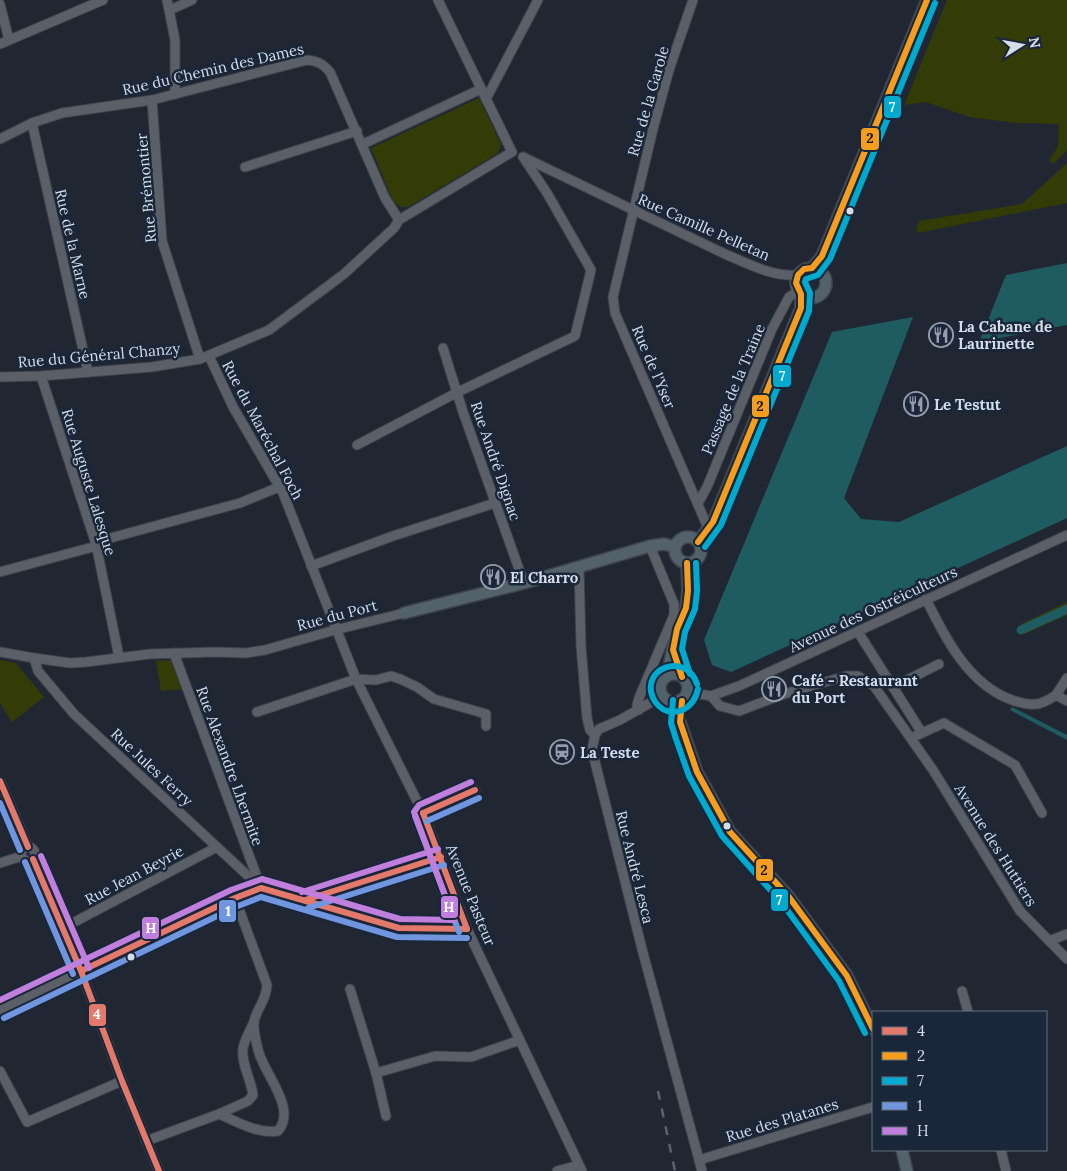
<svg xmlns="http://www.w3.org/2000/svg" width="1067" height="1171" viewBox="0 0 1067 1171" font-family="Lora,serif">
	<rect width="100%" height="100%" fill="#212732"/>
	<g fill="#333b07">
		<polygon points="947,0 1067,0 1067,150 1053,164 1049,161 1058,146 1059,124 1016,123 969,117 926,102 904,105"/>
		<polygon points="479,98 501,144 498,153 408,207 401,207 394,203 371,148"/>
		<polygon points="1067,163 1067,203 918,233 916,229 919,221 1022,204"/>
		<polygon points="1067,602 1067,615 1025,634 1021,624"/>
		<polygon points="0,660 16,663 44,697 12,722 0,703"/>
		<polygon points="173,660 182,689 161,691 156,661"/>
	</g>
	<g fill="#1e5c61">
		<polygon points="1067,263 1067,325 979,342 1006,275"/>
		<polygon points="913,317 844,498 861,519 899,522 1067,446 1067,518 731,672 712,665 704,640 832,332"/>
		<polygon points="1012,707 1067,735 1067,740 1010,710"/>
	</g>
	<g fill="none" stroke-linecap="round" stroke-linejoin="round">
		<polyline stroke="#1e5c61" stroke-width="9" points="1021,630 1067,609"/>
		<defs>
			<g id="minor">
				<polyline points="167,0 175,40 175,94"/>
				<polyline points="438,0 512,152"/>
				<polyline points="693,0 669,70 653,129 613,297 615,313 708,528"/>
				<polyline points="0,4 9,40"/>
				<polyline points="170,10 192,0"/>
				<polyline points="0,44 103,0"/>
				<polyline points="486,99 538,0"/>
				<polyline points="152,100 162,241 200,359"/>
				<polyline points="32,123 88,372"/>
				<path d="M0,139L32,123L62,113L152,100L307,60C318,61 323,64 330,72L385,198L399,220"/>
				<polyline points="363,144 481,89"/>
				<path d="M523,157L725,254C749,264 772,277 798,275"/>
				<polyline points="245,167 357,131"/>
				<polyline points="443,348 463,412 524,583"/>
				<polyline points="209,356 233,407 283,493 356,679 423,813 467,929 582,1171"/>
				<polyline points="41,376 96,544 119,657"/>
				<polyline points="0,377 41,376 152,367 200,359 269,330 344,274 394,228 399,220 512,152"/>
				<polyline points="357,445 458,392 575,336 591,270 547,193 523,157"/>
				<polyline points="698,503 707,487 772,329 789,297 799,291"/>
				<polyline points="311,566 393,536 495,503"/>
				<polyline points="579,567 581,646 587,718 590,730 595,735 592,750 642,949 702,1171"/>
				<polyline points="0,572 93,547 103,540 240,503 279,487"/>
				<path d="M926,599C945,638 969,685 1012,700C1031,706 1039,707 1056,695L1067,701"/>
				<polyline points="858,632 922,733"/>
				<polyline points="0,652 34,658 70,663 86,662 150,654 216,652 246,653 265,650 335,630 404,613"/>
				<polyline points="174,653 260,885"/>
				<polyline points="34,658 38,671 74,714 261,888"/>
				<polyline points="893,687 939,664"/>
				<polyline points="688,692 711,696 739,686 1067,535"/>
				<polyline points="1056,695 1067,678"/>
				<polyline points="711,696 720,706 739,711 784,694 846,676 858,676 874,686 933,770 1020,911 1067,959"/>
				<polyline points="639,710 637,705 639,698 674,615 674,604 650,546"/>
				<polyline points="257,712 356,679 376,680 391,676 400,679 417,687 434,699 486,714 486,726"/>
				<polyline points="595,735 599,729 620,720 662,696"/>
				<polyline points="911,738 944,723 1015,765 1042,813"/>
				<polyline points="0,781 28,847"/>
				<polyline points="423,813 475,790"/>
				<circle cx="28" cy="854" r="7"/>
				<polyline points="33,859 81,971 122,1081 159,1171"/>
				<polyline points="0,863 22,856"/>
				<polyline points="305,900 441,857"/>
				<polyline points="63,928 217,847"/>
				<polyline points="1049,941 1067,934"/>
				<polyline points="350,989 376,1073 386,1116"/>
				<polyline points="962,991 968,1012"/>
				<polyline points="0,1010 235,898 261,888 399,928 467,929"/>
				<polyline points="0,1071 27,1122 122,1081"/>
				<polyline points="376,1073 435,1056 471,1057 520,1040"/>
				<path d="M219,1114L248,1101L253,1095C251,1079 241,1064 243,1048C245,1039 250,1030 254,1022"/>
				<path d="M146,1141L219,1114C238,1122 257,1134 278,1131C297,1109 266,1076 259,1053C257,1047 253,1028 254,1022C256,1009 266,1002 267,985L235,898"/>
				<polyline points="1001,1150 1006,1171"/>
				<polyline points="699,1160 873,1107"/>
				<polyline points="557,1171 579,1165"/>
			</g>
			<g id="major">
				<polyline points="812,268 822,256 927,0"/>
				<circle cx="811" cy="283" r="15"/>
				<circle cx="688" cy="550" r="13"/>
				<polyline points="698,542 713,522 718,510 801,308 801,294"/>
				<polyline points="404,613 524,583 650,546 664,544 675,547"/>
				<circle cx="674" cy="688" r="14"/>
				<polyline points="667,676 677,629 686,608 688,591 687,563"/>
				<polyline points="671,702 680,722 697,772 730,832 789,897 847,976 873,1029"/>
				<polyline points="902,1150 907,1171"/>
			</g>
		</defs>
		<use href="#minor" stroke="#3d424b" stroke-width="11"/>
		<use href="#major" stroke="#3d424b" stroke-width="14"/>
		<use href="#minor" stroke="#5b6068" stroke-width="9"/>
		<use href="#major" stroke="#53616a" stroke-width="11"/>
		<polyline stroke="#5d626a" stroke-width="2.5" stroke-dasharray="9 9" stroke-linecap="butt" points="658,1091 675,1171"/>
		<defs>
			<g id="bus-1">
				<polyline points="0,781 28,847"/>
				<polyline points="423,813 467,929"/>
				<polyline points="423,813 475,790"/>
				<polyline points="33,859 81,971 122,1081 159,1171"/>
				<polyline points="305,900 441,857"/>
				<polyline points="81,971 235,898 261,888 399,928 467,929"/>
			</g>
			<g id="bus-2">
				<polyline points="698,542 713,522 801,308 801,294 796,283 798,275 804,269 812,268 822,256 927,0"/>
				<polyline points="682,677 673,650 677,629 686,608 688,591 687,563"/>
				<polyline points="682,701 680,722 697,772 730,832 789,897 847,976 873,1029"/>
			</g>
			<g id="bus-3">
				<polyline points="705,547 721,525 809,311 810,293 805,282 806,279 818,275 830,259 935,3"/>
				<polyline points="690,674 682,649 685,632 695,609 697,591 696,563"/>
				<path d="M697,684C686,651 640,668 653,698C656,704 661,709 667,711C684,715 695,703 698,689"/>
				<polyline points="673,700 671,723 676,739 689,776 722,836 782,903 839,981 865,1033"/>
			</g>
			<g id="bus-4">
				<polyline points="0,803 20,850"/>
				<polyline points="415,816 459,932"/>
				<polyline points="427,821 479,798"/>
				<polyline points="25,862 73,974"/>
				<polyline points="308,908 444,865"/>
				<polyline points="4,1018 238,906 261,897 397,937 467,938"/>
			</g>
			<g id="bus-5">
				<polyline points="41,856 89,968"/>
				<polyline points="302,892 438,849"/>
				<polyline points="0,1000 231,890 262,879 400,919 454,920 414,812 419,805 471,782"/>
			</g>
		</defs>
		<use href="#bus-1" stroke="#1a2639" stroke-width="10"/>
		<use href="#bus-2" stroke="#1a2639" stroke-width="10"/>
		<use href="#bus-3" stroke="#1a2639" stroke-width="10"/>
		<use href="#bus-4" stroke="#1a2639" stroke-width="10"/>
		<use href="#bus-5" stroke="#1a2639" stroke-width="10"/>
		<use href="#bus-1" stroke="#e3796b" stroke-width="6"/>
		<use href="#bus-2" stroke="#f49d1e" stroke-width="6"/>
		<use href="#bus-3" stroke="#00a9ce" stroke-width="6"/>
		<use href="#bus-4" stroke="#7196e0" stroke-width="6"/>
		<use href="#bus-5" stroke="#c07fdc" stroke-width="6"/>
	</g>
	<defs>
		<symbol id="restaurant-ring" viewBox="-11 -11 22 22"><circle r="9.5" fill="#1a2639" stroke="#969da9" stroke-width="1.5"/><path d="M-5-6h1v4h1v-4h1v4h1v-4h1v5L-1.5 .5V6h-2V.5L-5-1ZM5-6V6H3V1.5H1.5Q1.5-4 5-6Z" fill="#969da9"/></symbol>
		<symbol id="station-ring" viewBox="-11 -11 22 22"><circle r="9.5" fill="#1a2639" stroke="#969da9" stroke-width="1.5"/><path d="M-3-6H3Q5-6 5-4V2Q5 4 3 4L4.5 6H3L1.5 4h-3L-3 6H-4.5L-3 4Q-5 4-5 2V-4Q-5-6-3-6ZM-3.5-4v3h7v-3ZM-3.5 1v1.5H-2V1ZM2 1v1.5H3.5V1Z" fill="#969da9"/></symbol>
	</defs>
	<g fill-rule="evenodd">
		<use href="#restaurant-ring" x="927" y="321" width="28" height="28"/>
		<use href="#restaurant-ring" x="902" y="390" width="28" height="28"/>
		<use href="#restaurant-ring" x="479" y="563" width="28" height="28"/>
		<use href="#restaurant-ring" x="760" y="675" width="28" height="28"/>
		<use href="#station-ring" x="548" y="738" width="28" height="28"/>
	</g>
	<g fill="#d5dde9" stroke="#1a2639" stroke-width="2">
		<circle cx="850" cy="211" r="4.5"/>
		<circle cx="727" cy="826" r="4.5"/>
		<circle cx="131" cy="957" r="4.5"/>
	</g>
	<g text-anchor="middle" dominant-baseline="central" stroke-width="5" stroke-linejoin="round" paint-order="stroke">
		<g font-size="15" fill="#d5dde9" stroke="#1a2639">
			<text transform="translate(213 69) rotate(-13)">Rue du Chemin des Dames</text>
			<text transform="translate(648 101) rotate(-74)">Rue de la Garole</text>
			<text transform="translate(146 188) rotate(-95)">Rue Brémontier</text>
			<text transform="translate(704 227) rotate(24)">Rue Camille Pelletan</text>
			<text transform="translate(73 244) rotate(77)">Rue de la Marne</text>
			<text transform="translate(99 355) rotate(-5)">Rue du Général Chanzy</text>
			<text transform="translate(654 367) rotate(67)">Rue de l'Yser</text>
			<text transform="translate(733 389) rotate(-67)">Passage de la Traine</text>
			<text transform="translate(263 430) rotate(62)">Rue du Maréchal Foch</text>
			<text transform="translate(496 461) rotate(71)">Rue André Dignac</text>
			<text transform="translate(89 482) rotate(73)">Rue Auguste Lalesque</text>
			<text transform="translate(873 609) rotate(-25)">Avenue des Ostréiculteurs</text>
			<text transform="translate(337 615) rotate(-15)">Rue du Port</text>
			<text transform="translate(230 766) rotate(70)">Rue Alexandre Lhermite</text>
			<text transform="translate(152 767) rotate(43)">Rue Jules Ferry</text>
			<text transform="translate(996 845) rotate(58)">Avenue des Huttiers</text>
			<text transform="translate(635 867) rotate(76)">Rue André Lesca</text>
			<text transform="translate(134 875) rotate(-28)">Rue Jean Beyrie</text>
			<text transform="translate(471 895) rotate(68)">Avenue Pasteur</text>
			<text transform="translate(782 1120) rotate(-17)">Rue des Platanes</text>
		</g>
		<g font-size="15" font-weight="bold" fill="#d5dde9" stroke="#1a2639" text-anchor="start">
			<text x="958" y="326">La Cabane de<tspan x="958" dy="17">Laurinette</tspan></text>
			<text x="934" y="404">Le Testut</text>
			<text x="510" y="577">El Charro</text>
			<text x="792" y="680">Café - Restaurant<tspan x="792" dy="17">du Port</tspan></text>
			<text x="580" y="752">La Teste</text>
		</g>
	</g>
	<g stroke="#1a2639" stroke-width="2">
		<rect x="883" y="95" width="19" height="24" rx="5" fill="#00a9ce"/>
		<rect x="860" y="127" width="20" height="24" rx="5" fill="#f49d1e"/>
		<rect x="772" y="364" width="20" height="24" rx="5" fill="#00a9ce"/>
		<rect x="751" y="394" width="19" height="24" rx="5" fill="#f49d1e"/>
		<rect x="755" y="858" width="19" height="24" rx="5" fill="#f49d1e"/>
		<rect x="770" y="888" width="19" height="24" rx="5" fill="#00a9ce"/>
		<rect x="440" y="895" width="19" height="24" rx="5" fill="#c07fdc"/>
		<rect x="218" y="899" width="19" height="24" rx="5" fill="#7196e0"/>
		<rect x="141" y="916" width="19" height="24" rx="5" fill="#c07fdc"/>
		<rect x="88" y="1003" width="19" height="24" rx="5" fill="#e3796b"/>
	</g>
	<g font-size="14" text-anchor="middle" font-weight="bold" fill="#fff">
		<text x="892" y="112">7</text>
		<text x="782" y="381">7</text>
		<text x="779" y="905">7</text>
		<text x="449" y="912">H</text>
		<text x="228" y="916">1</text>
		<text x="151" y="933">H</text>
		<text x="97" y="1019">4</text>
	</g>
	<g font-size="14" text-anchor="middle" font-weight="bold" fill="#111">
		<text x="870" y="143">2</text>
		<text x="760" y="411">2</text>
		<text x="764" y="875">2</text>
	</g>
	<rect x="872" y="1011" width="175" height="140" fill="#1a2639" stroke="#656f7f"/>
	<rect x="882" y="1027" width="25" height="8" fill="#e3796b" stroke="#656f7f"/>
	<text x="917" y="1036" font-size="15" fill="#d5dde9">4</text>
	<rect x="882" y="1052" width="25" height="8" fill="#f49d1e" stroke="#656f7f"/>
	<text x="917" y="1061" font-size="15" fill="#d5dde9">2</text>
	<rect x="882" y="1077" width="25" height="8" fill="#00a9ce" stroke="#656f7f"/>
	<text x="917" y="1086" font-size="15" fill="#d5dde9">7</text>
	<rect x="882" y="1102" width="25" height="8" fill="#7196e0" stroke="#656f7f"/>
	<text x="917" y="1111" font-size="15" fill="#d5dde9">1</text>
	<rect x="882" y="1127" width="25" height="8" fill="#c07fdc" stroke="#656f7f"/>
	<text x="917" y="1136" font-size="15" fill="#d5dde9">H</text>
	<g transform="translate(1022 45) rotate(79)" stroke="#1a2639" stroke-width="4" paint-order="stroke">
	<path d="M0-4L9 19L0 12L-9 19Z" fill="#d5dde9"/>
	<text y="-8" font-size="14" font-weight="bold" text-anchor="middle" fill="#d5dde9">N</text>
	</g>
</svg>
